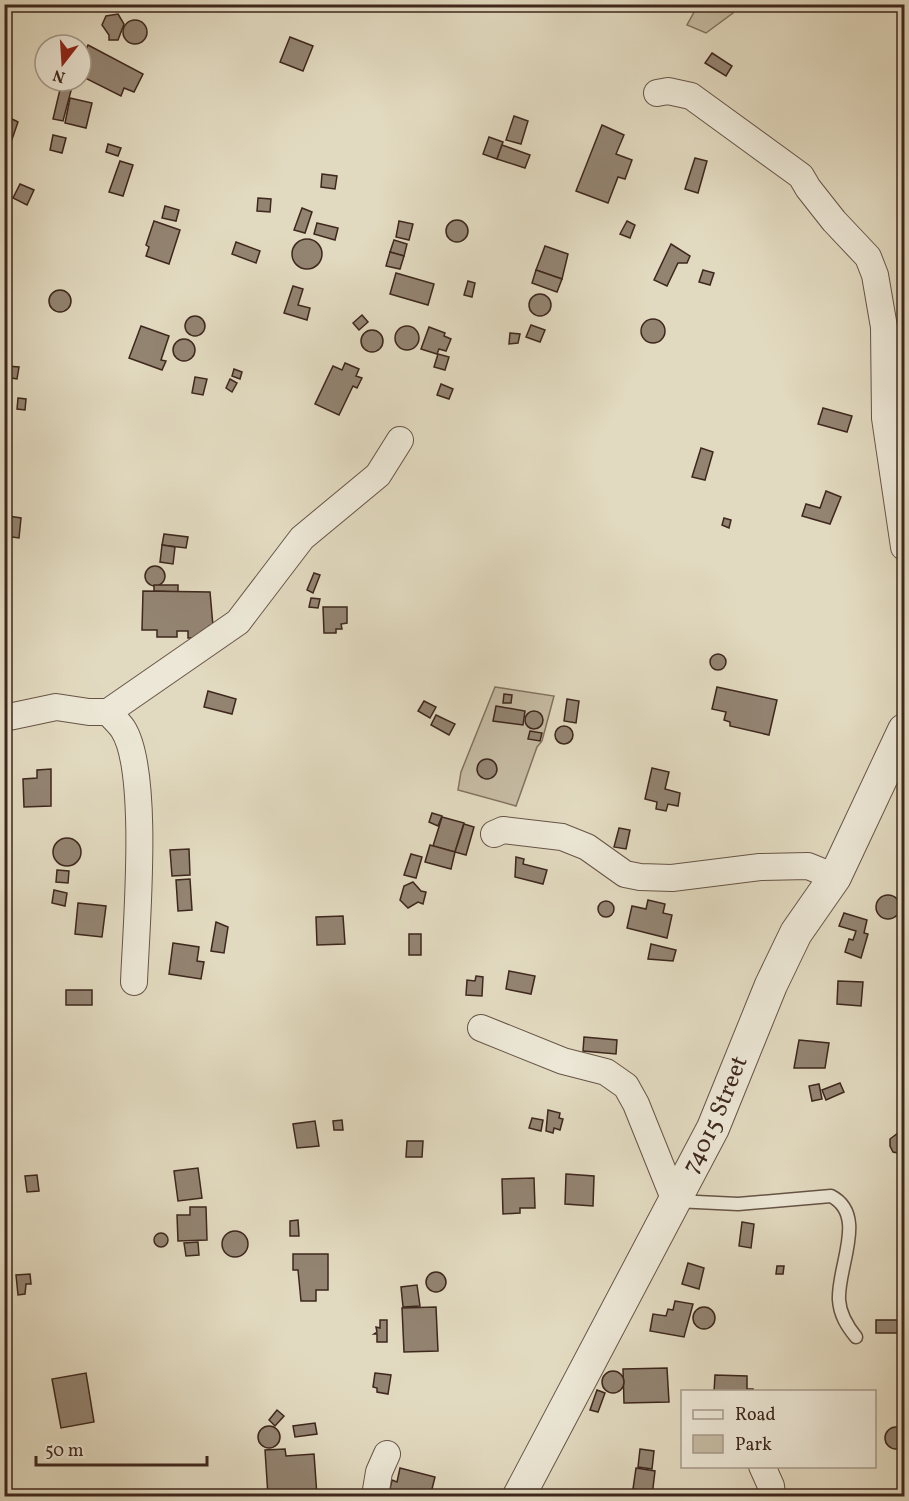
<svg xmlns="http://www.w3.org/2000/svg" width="909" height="1501" viewBox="0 0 909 1501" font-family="Vollkorn,serif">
	<rect width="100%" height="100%" fill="#e2dac0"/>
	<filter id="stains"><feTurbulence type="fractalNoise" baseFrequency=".00333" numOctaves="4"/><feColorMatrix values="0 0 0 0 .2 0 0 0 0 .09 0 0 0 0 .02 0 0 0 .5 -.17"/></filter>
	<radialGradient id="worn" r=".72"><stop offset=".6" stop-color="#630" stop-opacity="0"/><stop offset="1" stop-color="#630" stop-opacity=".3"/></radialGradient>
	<g fill="#c6bca4" stroke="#827260" stroke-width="1.5">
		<polygon points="698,5 723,5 733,13 706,33 687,25"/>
		<polygon points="495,687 554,696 542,741 537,747 516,806 458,790 461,772"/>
	</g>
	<g fill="#938472" stroke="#3e271d" stroke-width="1.5">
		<polygon points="118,14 124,24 118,40 109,40 109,35 102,25 106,16"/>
		<circle cx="135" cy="32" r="12"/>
		<polygon points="290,37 313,46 303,71 280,62"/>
		<polygon points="88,45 143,74 134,92 124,88 121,96 85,78 88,71 81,67 81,61"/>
		<polygon points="712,53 732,66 726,76 705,63"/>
		<polygon points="62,81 73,83 63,121 53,119"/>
		<polygon points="70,98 92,103 86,128 65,123"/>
		<polygon points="514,116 528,121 521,144 506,140"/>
		<polygon points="8,117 18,122 8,151 4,149 4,121"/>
		<polygon points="602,125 624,135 616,154 632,160 625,179 618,177 608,203 576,191"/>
		<polygon points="53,135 66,138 62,153 50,150"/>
		<polygon points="489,137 503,142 497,159 483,154"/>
		<polygon points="108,144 121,148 118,156 106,152"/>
		<polygon points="502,145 530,155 525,168 497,159"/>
		<polygon points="695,158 707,161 698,193 685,189"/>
		<polygon points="120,161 133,165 123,196 109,192"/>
		<polygon points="322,174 337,176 335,189 321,187"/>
		<polygon points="20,184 34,190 27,205 13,198"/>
		<polygon points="258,198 271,199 270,212 257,211"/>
		<polygon points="165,206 179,210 176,221 162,218"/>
		<polygon points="302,208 312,212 305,233 294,230"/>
		<circle cx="457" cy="231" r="11"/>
		<polygon points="154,221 180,230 169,264 146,256 149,247 146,245"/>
		<polygon points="399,221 413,224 409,240 396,237"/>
		<polygon points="627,221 635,225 630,238 620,234"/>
		<polygon points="317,223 338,228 335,240 314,234"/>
		<circle cx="307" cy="254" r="15"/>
		<polygon points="394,240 407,244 404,256 390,252"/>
		<polygon points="236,242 260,251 256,263 232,254"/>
		<polygon points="671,244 690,256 687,263 678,263 667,286 654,280"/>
		<polygon points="545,246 568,254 562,279 536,270"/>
		<polygon points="390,252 404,256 400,269 386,266"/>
		<polygon points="536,270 562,279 557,292 532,283"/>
		<polygon points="703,270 714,273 710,285 699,282"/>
		<polygon points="396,273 434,284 428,305 390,294"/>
		<polygon points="468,281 475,283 472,297 464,295"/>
		<polygon points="293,286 303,289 298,305 310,308 307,320 284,313"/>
		<circle cx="60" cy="301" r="11"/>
		<circle cx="540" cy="305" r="11"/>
		<polygon points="362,315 368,322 359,330 353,323"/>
		<circle cx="195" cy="326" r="10"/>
		<circle cx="653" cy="331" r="12"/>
		<polygon points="531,325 545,330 540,342 526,337"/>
		<polygon points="141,326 169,336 161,360 166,361 162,370 129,358"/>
		<circle cx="407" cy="338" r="12"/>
		<polygon points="429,327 445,333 444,336 451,339 446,351 439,349 437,354 421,349"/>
		<circle cx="372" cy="341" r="11"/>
		<polygon points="510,333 520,334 518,343 509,344"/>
		<circle cx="184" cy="350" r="11"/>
		<polygon points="438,354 449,357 445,370 434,367"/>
		<polygon points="345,363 359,369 356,376 362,378 357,388 353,386 339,415 315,404 333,366 342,370"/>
		<polygon points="6,366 19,367 17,379 5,377"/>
		<polygon points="234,369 242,372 240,379 232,376"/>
		<polygon points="195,377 207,379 203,395 192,393"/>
		<polygon points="230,379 237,383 232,392 226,388"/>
		<polygon points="441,384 453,389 449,399 437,395"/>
		<polygon points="18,398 26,399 25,410 17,409"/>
		<polygon points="823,408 852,416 847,432 818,424"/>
		<polygon points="701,448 713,452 705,480 692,477"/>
		<polygon points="826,491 841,497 830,524 802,516 806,504 820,508"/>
		<polygon points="8,516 21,518 19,538 5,536"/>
		<polygon points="724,518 731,520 729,528 722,525"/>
		<polygon points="164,534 188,537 186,548 162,545"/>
		<polygon points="162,545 175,547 173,564 160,562"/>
		<circle cx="155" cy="576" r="10"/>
		<polygon points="314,573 320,575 313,593 307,590"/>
		<polygon points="154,585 178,585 178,592 154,591"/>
		<polygon points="143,591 210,592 213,626 209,626 209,638 188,638 188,631 177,631 177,637 157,637 157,630 142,630"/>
		<polygon points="311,598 320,599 318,608 309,607"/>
		<polygon points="323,607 347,607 347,623 341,624 342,629 336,629 336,633 324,633"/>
		<circle cx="718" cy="662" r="8"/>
		<polygon points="717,687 777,700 769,735 730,726 730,722 724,720 726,712 712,709"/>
		<polygon points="208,691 236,699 232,714 204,707"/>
		<polygon points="504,694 512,695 511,703 503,703"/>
		<polygon points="567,699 579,701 576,723 564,721"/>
		<polygon points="424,701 436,707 430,718 418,711"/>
		<polygon points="496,706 525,711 523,725 493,721"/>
		<circle cx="534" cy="720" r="9"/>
		<polygon points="436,715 455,724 449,735 431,725"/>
		<circle cx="564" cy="735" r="9"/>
		<polygon points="530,731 542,733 540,741 528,739"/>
		<circle cx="487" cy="769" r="10"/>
		<polygon points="652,768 669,772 665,789 680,793 678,806 668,804 666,811 656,809 657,802 645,799"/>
		<polygon points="51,769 51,806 24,807 23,779 37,778 37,770"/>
		<polygon points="432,813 442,816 438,826 429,822"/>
		<polygon points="442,817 464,823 455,852 433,846"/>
		<polygon points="464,824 474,827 466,855 455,852"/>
		<polygon points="619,828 630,830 626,849 614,847"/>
		<circle cx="67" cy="852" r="14"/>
		<polygon points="430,845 455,852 451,869 425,862"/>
		<polygon points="189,849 190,875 172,876 170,850"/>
		<polygon points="411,854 422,857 416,878 404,875"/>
		<polygon points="516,857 524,859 523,864 547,870 543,884 515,877"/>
		<polygon points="57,870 69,871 68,883 56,882"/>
		<polygon points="190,879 192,910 178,911 176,880"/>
		<polygon points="413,882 421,891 426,892 423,904 418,902 408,908 400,900 404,886"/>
		<polygon points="54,890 67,893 65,906 52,903"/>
		<circle cx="888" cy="907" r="12"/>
		<polygon points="648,900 665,904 663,913 672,915 667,938 627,928 632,906 646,909"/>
		<circle cx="606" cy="909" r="8"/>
		<polygon points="78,903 106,906 102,937 75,934"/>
		<polygon points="844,913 867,920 864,933 868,934 861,958 845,952 849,939 853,940 856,931 839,926"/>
		<polygon points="343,916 345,944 317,945 316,917"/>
		<polygon points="216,922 228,927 224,953 211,951"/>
		<rect x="409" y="934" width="12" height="21"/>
		<polygon points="173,943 199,947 197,961 204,962 201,979 169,974"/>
		<polygon points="651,944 676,950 673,961 648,959"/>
		<polygon points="509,971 535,976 531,994 506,989"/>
		<polygon points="476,976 483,977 482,996 466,995 467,980 475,981"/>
		<polygon points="838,981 863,982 861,1006 837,1004"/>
		<rect x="66" y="990" width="26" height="15"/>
		<polygon points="584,1037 617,1040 616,1054 583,1051"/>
		<polygon points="799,1040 829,1043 825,1068 794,1068"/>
		<polygon points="4,1045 10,1045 7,1078 4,1078"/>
		<polygon points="840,1083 844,1092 826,1100 822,1090"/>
		<polygon points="819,1084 822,1099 812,1101 809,1086"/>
		<polygon points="548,1110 560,1113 559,1118 563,1119 560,1130 554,1128 553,1133 546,1131"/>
		<polygon points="532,1118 543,1120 541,1131 529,1128"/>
		<polygon points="342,1120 343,1130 334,1130 333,1121"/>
		<polygon points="315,1121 319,1146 297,1148 293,1124"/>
		<polygon points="898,1133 904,1133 904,1154 893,1152 890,1146 890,1139"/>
		<polygon points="407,1141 423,1141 422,1157 406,1157"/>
		<polygon points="198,1168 202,1198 178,1201 174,1171"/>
		<polygon points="566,1174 594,1176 593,1206 565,1204"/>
		<polygon points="37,1175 39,1191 27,1192 25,1176"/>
		<polygon points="534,1178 535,1208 520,1208 520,1213 503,1214 502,1179"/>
		<polygon points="190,1207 206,1207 207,1240 178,1241 177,1215 190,1215"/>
		<polygon points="298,1220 299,1236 290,1236 290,1221"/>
		<polygon points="742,1222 754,1224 751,1248 739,1246"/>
		<circle cx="235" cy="1244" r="13"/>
		<circle cx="161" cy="1240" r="7"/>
		<polygon points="198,1242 199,1255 186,1256 184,1243"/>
		<polygon points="293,1254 328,1254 328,1290 316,1290 316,1301 301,1301 298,1270 293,1270"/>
		<polygon points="688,1263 704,1268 699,1289 682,1284"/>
		<polygon points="777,1266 784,1266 783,1274 776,1274"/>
		<circle cx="436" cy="1282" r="10"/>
		<polygon points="30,1274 31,1284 26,1284 25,1294 18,1295 16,1275"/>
		<polygon points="417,1285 420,1306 403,1307 401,1287"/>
		<polygon points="675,1301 693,1304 684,1337 650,1331 653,1314 666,1316 668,1309 673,1310"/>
		<polygon points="436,1307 438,1351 404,1352 402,1308"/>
		<circle cx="704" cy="1318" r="11"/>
		<polygon points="380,1320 387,1320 387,1342 377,1342 377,1334 374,1334 377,1332 376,1327 380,1328"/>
		<polygon points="876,1320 900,1320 899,1333 876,1333"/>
		<polygon points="667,1368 669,1402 624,1403 623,1369"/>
		<circle cx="613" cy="1382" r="11"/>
		<polygon points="86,1373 94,1422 61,1428 52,1379"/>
		<polygon points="375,1373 391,1375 388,1394 377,1392 377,1388 373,1387"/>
		<polygon points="715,1375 747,1376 747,1389 753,1389 753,1392 714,1392"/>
		<polygon points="597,1390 605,1393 598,1412 590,1410"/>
		<polygon points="277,1410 284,1416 275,1426 269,1420"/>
		<polygon points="315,1423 317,1434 295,1437 293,1426"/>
		<circle cx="269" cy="1437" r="11"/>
		<circle cx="896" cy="1438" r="11"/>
		<polygon points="285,1449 286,1456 314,1454 317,1496 268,1496 265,1450"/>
		<polygon points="640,1449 654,1451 652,1469 638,1467"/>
		<polygon points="400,1468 435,1477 431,1493 428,1492 427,1496 393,1496 394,1494 389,1493 392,1480 397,1482"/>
		<polygon points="636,1468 655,1471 652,1496 642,1496 643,1491 633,1489"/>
	</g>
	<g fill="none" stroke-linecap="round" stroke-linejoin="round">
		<defs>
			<path id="service" d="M676,1201L738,1204L831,1196C868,1215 837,1267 839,1300C840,1315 847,1326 856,1337"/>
			<g id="minor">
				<polyline points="657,93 668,91 691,96 801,176 808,188 834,221 868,257 875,275 884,327 885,418 904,547"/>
				<path d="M108,712C113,718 119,723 123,729C150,771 136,928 134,982"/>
				<polyline points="4,718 56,707 89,712 108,712 238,622 302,538 378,475 400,440"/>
				<polyline points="494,834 503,830 562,837 587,847 625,874 640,877 672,878 760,867 808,866 835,877"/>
				<polyline points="481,1028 563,1061 606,1072 626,1086 636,1104 675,1201"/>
				<polyline points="762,1466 771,1486 772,1496"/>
				<polyline points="375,1496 379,1472 387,1454"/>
			</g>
			<g id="tertiary">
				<path id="s1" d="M519,1496L713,1128L771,985L796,933L835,877L904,730"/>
			</g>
		</defs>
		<use href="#service" stroke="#675446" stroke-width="15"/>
		<use href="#minor" stroke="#675446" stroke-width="28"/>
		<use href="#tertiary" stroke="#675446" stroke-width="34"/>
		<use href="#service" stroke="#ece7d6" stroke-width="12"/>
		<use href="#minor" stroke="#ece7d6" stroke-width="26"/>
		<use href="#tertiary" stroke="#ece7d6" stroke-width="32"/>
	</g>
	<g text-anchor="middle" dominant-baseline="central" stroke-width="4.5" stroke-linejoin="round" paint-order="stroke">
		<g font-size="24" fill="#3e271d" stroke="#ece7d6">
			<text stroke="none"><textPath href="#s1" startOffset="429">74015 Street</textPath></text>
		</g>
	</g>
	<rect width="909" height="1501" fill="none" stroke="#e2dac0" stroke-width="24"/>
	<rect x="6" y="6" width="897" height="1489" fill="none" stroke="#3e271d" stroke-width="3"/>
	<rect x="12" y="12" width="885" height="1477" fill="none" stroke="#3e271d" stroke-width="1.5"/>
	<rect x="681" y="1390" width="195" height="78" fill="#ece7d6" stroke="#a69a8c" stroke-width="1.5"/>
	<rect x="693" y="1410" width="30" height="9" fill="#ece7d6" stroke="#a69a8c" stroke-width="1.5"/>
	<text x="735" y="1420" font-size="18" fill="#3e271d">Road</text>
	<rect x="693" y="1435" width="30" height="18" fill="#c6bca4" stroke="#a69a8c" stroke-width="1.5"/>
	<text x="735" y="1450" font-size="18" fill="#3e271d">Park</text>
	<g transform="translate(63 63) rotate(197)"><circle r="28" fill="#ece7d6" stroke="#a69a8c" stroke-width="1.5"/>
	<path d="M0-4.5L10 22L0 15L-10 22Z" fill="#8f2418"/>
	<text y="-9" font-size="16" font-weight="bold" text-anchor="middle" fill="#3e271d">N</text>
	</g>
	<path d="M36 1456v9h171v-9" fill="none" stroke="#3e271d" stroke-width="3"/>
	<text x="45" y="1456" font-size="18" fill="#3e271d" stroke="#ece7d6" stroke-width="4.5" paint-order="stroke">50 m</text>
	<rect width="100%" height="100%" filter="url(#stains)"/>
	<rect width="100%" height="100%" fill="url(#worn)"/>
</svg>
